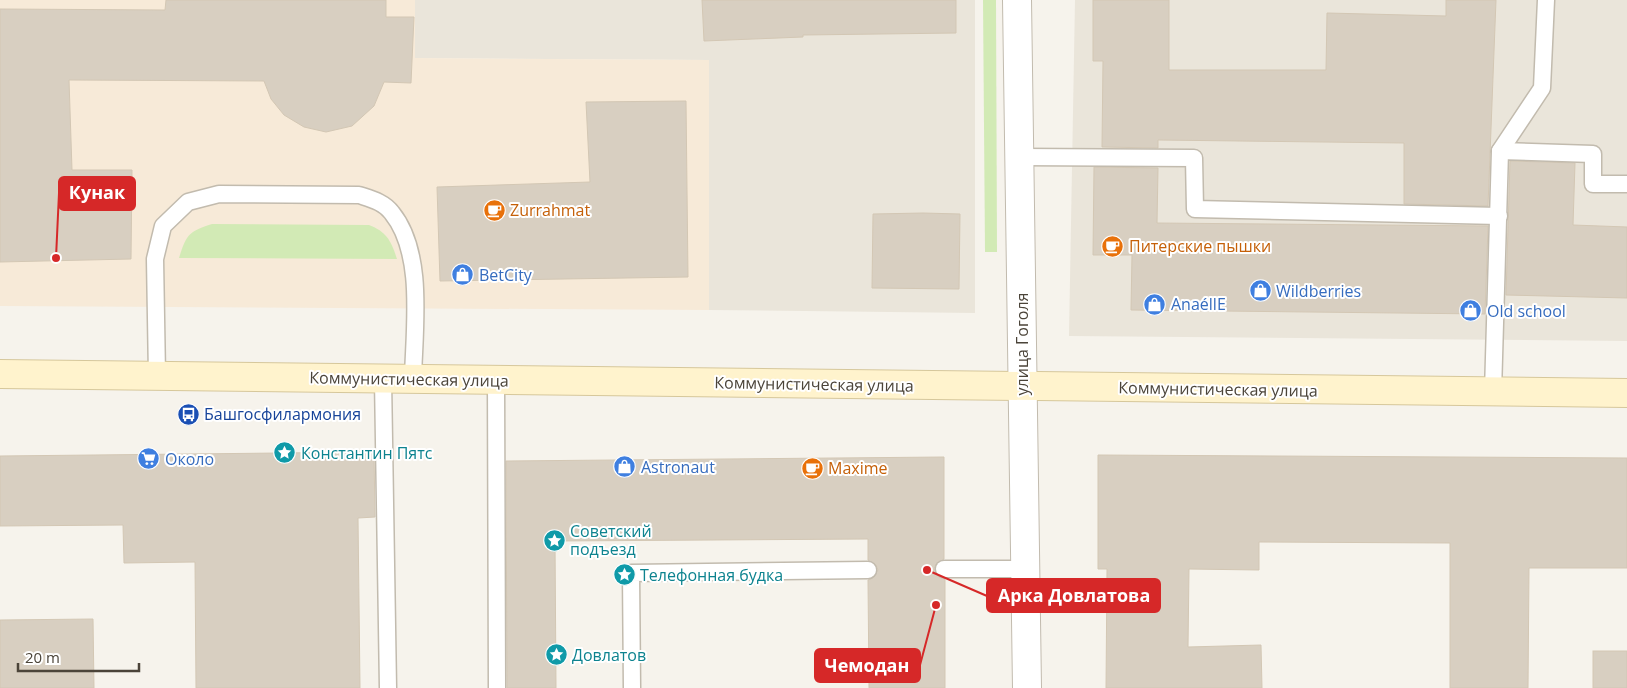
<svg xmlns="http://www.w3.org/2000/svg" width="1627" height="688" viewBox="0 0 1627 688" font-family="'Open Sans',sans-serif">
	<rect width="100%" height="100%" fill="#f6f3ec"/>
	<g fill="#eae5da">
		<polygon points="415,0 975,0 975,313 709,310 709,60 415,58"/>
		<polygon points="1075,0 1627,0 1627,341 1069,336"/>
	</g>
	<polygon fill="#f7ead8" points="0,0 415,0 415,58 709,60 709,310 0,306"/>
	<g fill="#d2eab5">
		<polygon points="983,0 996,0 997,252 985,252"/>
		<path d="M212,224L369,225C387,232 391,241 397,259L179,258C186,235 189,231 212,224Z"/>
	</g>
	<g fill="#d8cfc1" stroke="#d3c7b4">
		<polygon points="166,0 386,0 386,17 414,17 411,83 384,82 374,106 352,126 326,132 304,127 284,115 271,99 264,81 69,80 72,170 132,170 131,259 0,262 0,9 165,10"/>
		<polygon points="702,0 956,0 956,33 803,35 803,37 704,41"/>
		<polygon points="1093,0 1169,0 1169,70 1326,70 1327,13 1446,16 1446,0 1496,0 1488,206 1404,204 1404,143 1158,140 1158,148 1102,147 1103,61 1093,61"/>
		<polygon points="686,101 688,277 440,281 437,187 590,182 586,102"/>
		<polygon points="1510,161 1575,163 1573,225 1627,227 1627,298 1506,295"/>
		<polygon points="1094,167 1158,168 1157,223 1488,226 1485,314 1131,310 1132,255 1093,255"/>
		<polygon points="923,213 960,214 959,289 872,288 873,214"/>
		<polygon points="374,452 375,517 358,518 360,688 196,688 195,562 124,563 123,525 0,526 0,456"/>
		<polygon points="1098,455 1627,458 1627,568 1529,568 1528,688 1450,688 1450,543 1259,542 1259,570 1189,569 1188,647 1261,645 1262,688 1106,688 1107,569 1098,569"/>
		<polygon points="944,457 944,559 936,564 934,569 939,577 945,579 945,688 869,688 868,580 873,578 878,570 876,565 868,560 868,539 555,541 556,688 507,688 506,461"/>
		<polygon points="93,619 94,688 0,688 0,620"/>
		<rect x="1593" y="651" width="34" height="37"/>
	</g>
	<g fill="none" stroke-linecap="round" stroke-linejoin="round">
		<defs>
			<g id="lane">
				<polyline points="1500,151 1542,88 1546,0"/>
				<polyline points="1019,157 1194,158 1195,209 1499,216"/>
				<path d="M157,376L155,259L163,226L188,202L219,194L359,195C371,199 384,202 392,213C425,254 414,329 413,379"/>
				<polyline points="383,379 388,688"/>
				<polyline points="496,380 497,688"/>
				<polyline points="1493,392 1500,151 1593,154 1593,184 1627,184"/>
				<polyline points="944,569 1025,569"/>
				<polyline points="632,688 631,573 868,570"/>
			</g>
			<polyline id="street" points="1017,0 1027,688"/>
			<polyline id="secondary" points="0,374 1627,393"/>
		</defs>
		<use href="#lane" stroke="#c2bbae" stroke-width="19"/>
		<use href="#street" stroke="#c2bbae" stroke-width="30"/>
		<use href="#secondary" stroke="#d6c79b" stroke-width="30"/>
		<use href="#lane" stroke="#fff" stroke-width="16"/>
		<use href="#street" stroke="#fff" stroke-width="28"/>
		<use href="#secondary" stroke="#fff3cd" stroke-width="28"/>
	</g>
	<defs>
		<symbol id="cafe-disc" viewBox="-11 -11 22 22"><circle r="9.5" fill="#e8710a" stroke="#fff"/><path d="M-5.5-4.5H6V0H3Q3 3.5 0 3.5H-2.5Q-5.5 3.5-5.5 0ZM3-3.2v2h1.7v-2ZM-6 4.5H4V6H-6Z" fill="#fff"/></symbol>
		<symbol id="shop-disc" viewBox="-11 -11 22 22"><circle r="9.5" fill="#3f7fe0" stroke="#fff"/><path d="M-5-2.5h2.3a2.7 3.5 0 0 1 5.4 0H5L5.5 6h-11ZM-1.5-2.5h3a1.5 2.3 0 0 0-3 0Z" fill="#fff"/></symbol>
		<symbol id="bus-disc" viewBox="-11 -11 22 22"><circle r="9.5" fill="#1a4fb4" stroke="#fff"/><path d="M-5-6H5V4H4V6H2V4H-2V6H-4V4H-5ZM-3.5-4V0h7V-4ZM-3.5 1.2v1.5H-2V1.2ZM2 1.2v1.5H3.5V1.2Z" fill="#fff"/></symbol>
		<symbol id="sight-disc" viewBox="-11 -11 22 22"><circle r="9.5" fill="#0f9aa8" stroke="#fff"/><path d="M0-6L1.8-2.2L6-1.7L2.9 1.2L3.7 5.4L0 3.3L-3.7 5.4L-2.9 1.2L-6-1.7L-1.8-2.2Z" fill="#fff"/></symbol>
		<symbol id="supermarket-disc" viewBox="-11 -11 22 22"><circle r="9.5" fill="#3f7fe0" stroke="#fff"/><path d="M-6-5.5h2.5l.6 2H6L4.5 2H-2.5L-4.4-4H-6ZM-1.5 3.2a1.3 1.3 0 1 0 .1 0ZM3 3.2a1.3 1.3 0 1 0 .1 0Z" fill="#fff"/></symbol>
	</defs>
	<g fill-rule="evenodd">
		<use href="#cafe-disc" x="482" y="198" width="25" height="25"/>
		<use href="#cafe-disc" x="1100" y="234" width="25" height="25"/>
		<use href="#shop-disc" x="450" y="262" width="25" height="25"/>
		<use href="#shop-disc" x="1248" y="278" width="25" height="25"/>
		<use href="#shop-disc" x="1142" y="292" width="25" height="25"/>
		<use href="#shop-disc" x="1458" y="298" width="25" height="25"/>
		<use href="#bus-disc" x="176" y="402" width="25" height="25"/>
		<use href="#sight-disc" x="272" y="440" width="25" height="25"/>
		<use href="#supermarket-disc" x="136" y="446" width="25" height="25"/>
		<use href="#shop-disc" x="612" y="454" width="25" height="25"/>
		<use href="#cafe-disc" x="800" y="456" width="25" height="25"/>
		<use href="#sight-disc" x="542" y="528" width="25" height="25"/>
		<use href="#sight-disc" x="612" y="562" width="25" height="25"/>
		<use href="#sight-disc" x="544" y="642" width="25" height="25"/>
	</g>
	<g text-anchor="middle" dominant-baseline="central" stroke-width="4" stroke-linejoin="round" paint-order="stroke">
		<g font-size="16" fill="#c56008" stroke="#fff" text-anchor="start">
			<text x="510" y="210">Zurrahmat</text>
			<text x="1129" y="246">Питерские пышки</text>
			<text x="828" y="468">Maxime</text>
		</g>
		<g font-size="16" fill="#366cbe" stroke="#fff" text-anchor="start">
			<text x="479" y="275">BetCity</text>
			<text x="1276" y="291">Wildberries</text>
			<text x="1171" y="304">AnaéllE</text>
			<text x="1487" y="311">Old school</text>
			<text x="165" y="459">Около</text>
			<text x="641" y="467">Astronaut</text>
		</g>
		<g font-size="16" fill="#4b4439" stroke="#fff">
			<text transform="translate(1022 344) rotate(-90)">улица Гоголя</text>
			<text transform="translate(409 379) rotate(1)">Коммунистическая улица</text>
			<text transform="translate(814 384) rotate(1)">Коммунистическая улица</text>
			<text transform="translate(1218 389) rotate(1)">Коммунистическая улица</text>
		</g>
		<g font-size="16" fill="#164399" stroke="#fff" text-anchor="start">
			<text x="204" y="414">Башгосфилармония</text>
		</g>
		<g font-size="16" fill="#0d838f" stroke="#fff" text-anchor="start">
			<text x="301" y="453">Константин Пятс</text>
			<text x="570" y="531">Советский<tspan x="570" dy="18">подъезд</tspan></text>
			<text x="640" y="575">Телефонная будка</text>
			<text x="572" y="655">Довлатов</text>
		</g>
	</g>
	<path fill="none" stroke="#d62828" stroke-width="2" d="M56 258L59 193M927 570L987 596M936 605L920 665"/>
	<g fill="#d62828" stroke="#fff" stroke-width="2">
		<circle cx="56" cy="258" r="5"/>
		<circle cx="927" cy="570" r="5"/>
		<circle cx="936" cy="605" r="5"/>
	</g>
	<g fill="#d62828" stroke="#d62828" stroke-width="2">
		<rect x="59" y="177" width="76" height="33" rx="5"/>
		<rect x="987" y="579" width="173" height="33" rx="5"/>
		<rect x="815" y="649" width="105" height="33" rx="5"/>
	</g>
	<g font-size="18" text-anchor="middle" font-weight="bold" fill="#fff">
		<text x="97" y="199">Кунак</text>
		<text x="1074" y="602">Арка Довлатова</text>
		<text x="867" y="672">Чемодан</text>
	</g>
	<path d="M18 663v8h121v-8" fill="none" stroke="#4b4439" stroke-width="2.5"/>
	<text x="25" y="663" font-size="15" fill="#4b4439" stroke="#ffffff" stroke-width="4" paint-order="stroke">20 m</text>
</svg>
